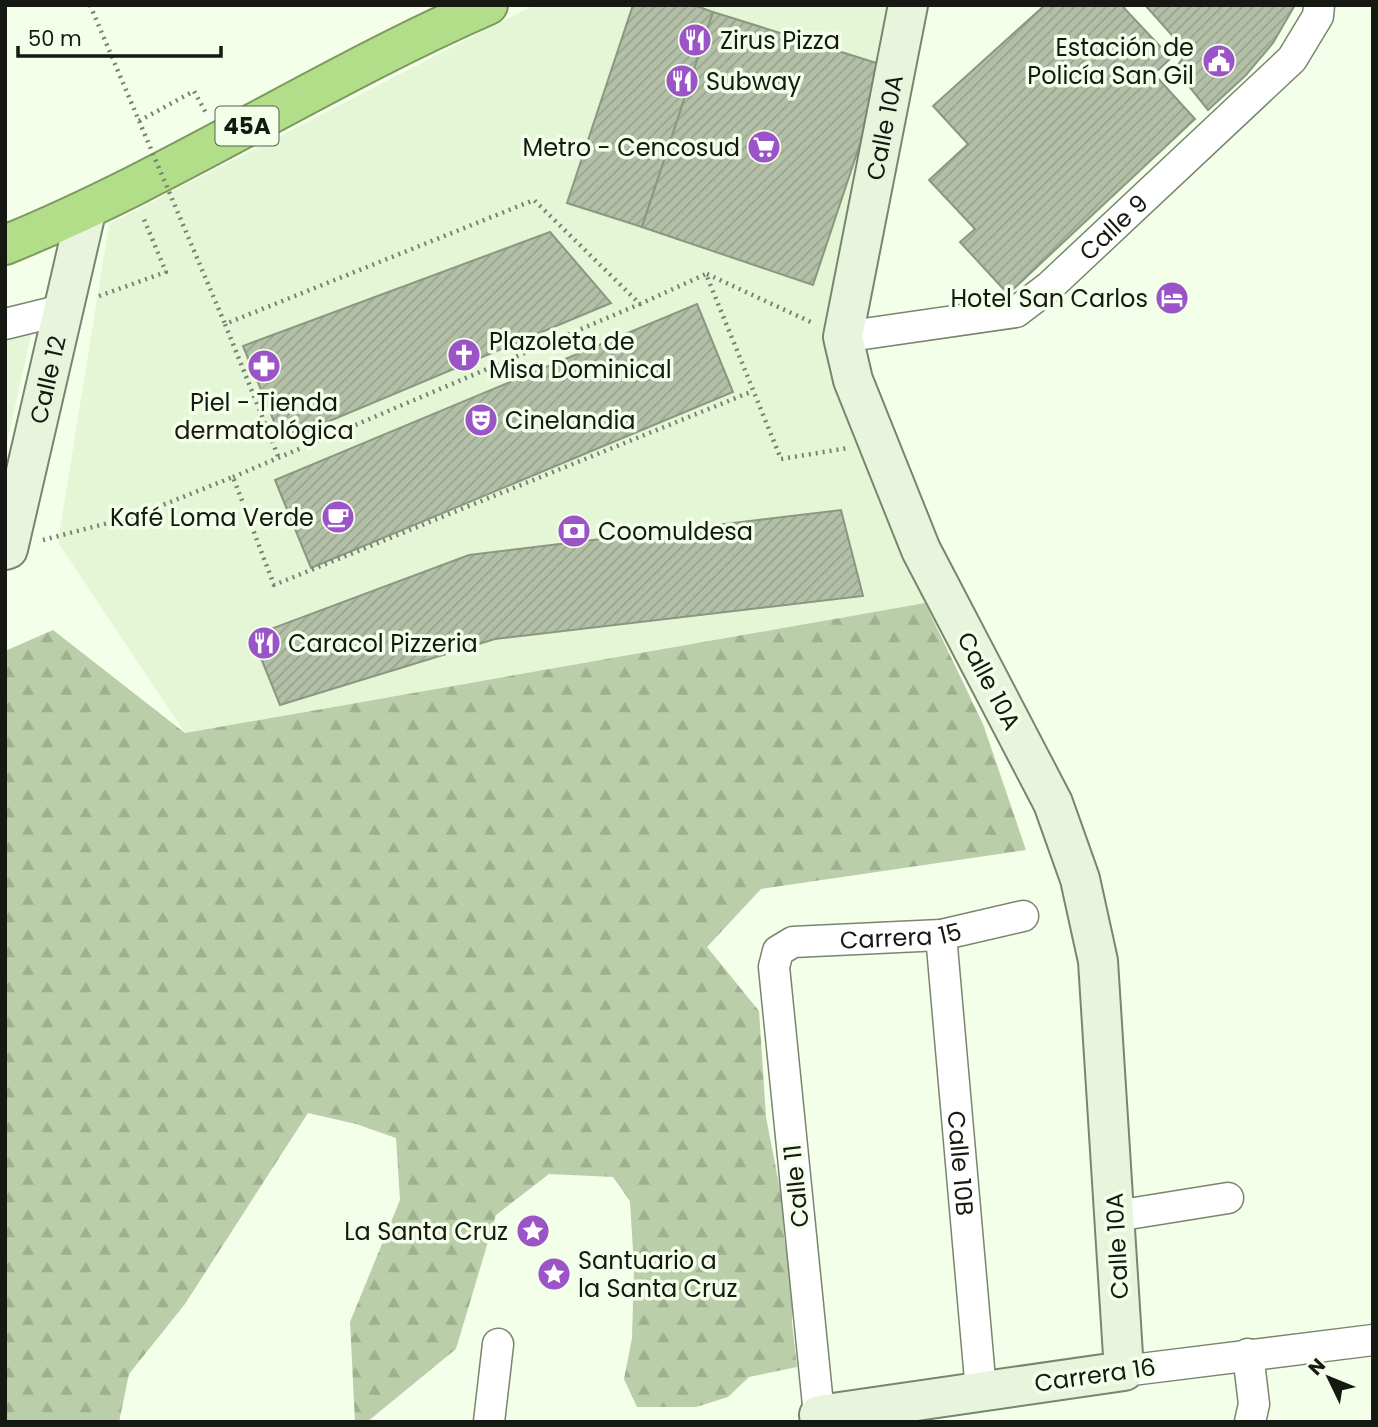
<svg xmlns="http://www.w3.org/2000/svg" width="1378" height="1427" viewBox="0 0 1378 1427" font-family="Poppins,sans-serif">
	<defs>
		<pattern id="forest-firs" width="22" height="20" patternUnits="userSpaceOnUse" patternTransform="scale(1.75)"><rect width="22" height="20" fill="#bacea9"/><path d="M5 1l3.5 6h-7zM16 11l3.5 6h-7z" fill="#9fb090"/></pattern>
		<pattern id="building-hatch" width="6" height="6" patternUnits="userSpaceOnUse" patternTransform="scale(1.75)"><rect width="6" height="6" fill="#b3bfa7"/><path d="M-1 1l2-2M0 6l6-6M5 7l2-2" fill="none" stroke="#99a48f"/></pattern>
	</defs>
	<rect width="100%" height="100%" fill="#f4ffea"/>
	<g fill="#e5f6d6">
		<polygon points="534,5 900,5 822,337 853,438 925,603 185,733 58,542 109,224"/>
		<polygon points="33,327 5,451 5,333"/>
	</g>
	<polygon fill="url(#forest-firs)" points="925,603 983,724 1026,850 761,889 707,947 759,1011 766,1117 783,1205 784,1237 792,1276 792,1323 797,1367 749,1377 728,1397 696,1407 637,1407 624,1379 632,1338 634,1267 630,1201 613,1177 549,1174 496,1215 456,1349 367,1422 355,1422 350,1322 400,1200 396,1138 356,1124 308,1113 185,1304 129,1374 119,1422 5,1422 5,651 53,630 185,733"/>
	<g fill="url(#building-hatch)" stroke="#8b9780" stroke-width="2">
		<polygon points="633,5 694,5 713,12 642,227 567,203"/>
		<polygon points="1045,5 1126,5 1124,8 1171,58 1154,74 1195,119 1008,294 960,242 975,229 929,180 968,144 933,106"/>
		<polygon points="1145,5 1295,5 1273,43 1246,75 1208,110 1175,69 1187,52"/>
		<polygon points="713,12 886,66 813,285 642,227"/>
		<polygon points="550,232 611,303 282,441 243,346"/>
		<polygon points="697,304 733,392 311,568 275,480"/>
		<polygon points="841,510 863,596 495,639 280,705 252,636 469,555"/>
	</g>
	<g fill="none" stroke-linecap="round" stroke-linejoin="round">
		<defs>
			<g id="street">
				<polyline points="5,324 62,310"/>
				<path id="s1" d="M843,337L1016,312L1049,287L1292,59L1318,16L1319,5"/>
				<path id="s2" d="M941,935L981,1391"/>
				<polyline points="1116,1216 1228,1198"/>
				<polyline points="1248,1354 1254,1404 1250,1422"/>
				<polyline points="1124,1371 1373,1340"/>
				<path id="s3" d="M819,1415L774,967L778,951L793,942L941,935L1023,916"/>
				<polyline points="489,1422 498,1344"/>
			</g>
			<g id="secondary">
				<path id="s4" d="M5,550L8,549L86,212"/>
				<path id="s5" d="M820,1422L819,1415L1124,1371L1098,961L1080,879L1053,803L921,550L853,380L843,337L908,5"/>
			</g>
			<path id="highway" d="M5,245C172,177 323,77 488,5"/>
		</defs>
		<use href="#street" stroke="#79856f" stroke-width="33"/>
		<use href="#secondary" stroke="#79856f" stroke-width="42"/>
		<use href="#highway" stroke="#7c995f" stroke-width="42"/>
		<g stroke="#7a8173" stroke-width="4.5" stroke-dasharray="2 5" stroke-linecap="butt">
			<polyline points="139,121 194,91 206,113"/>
			<polyline points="707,274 813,323"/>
			<polyline points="99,296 166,272 143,217"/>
			<polyline points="278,456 225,324 534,200 640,304 706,274 781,459 848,448"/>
			<polyline points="233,477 640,304"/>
			<polyline points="43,540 135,516 233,477 274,585 753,391"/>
		</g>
		<use href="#street" stroke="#fff" stroke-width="30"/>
		<use href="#secondary" stroke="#e8f5dc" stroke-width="38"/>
		<use href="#highway" stroke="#b3de89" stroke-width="38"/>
		<polyline stroke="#7a8173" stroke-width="4.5" stroke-dasharray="2 5" stroke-linecap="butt" points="90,5 225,324"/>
	</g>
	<defs>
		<symbol id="restaurant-disc" viewBox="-11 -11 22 22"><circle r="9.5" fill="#9b54c7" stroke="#f4ffea"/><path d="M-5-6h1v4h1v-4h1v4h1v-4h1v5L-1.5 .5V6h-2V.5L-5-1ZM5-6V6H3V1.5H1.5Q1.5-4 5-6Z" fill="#fff"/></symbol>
		<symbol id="civic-disc" viewBox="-11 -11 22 22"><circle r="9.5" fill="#9b54c7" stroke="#f4ffea"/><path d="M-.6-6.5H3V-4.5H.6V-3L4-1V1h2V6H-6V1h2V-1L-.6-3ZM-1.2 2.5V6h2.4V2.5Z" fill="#fff"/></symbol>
		<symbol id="supermarket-disc" viewBox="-11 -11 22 22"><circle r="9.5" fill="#9b54c7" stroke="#f4ffea"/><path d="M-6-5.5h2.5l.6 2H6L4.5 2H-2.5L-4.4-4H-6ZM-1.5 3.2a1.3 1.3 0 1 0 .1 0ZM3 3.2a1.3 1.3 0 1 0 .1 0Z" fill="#fff"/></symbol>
		<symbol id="hotel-disc" viewBox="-11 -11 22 22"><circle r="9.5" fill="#9b54c7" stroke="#f4ffea"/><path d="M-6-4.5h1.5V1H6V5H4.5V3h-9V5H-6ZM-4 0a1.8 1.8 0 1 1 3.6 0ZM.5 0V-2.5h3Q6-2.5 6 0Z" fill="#fff"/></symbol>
		<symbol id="church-disc" viewBox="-11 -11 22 22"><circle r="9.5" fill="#9b54c7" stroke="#f4ffea"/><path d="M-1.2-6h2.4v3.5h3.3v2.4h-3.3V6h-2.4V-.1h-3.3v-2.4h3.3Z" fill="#fff"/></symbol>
		<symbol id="pharmacy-disc" viewBox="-11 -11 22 22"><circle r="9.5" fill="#9b54c7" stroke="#f4ffea"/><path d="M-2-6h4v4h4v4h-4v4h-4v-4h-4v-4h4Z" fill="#fff"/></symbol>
		<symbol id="theatre-disc" viewBox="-11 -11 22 22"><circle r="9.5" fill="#9b54c7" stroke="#f4ffea"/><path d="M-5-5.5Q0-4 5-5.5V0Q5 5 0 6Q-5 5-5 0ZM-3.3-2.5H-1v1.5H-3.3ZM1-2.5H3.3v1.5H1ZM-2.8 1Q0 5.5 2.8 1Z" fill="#fff"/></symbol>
		<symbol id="cafe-disc" viewBox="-11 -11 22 22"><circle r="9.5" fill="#9b54c7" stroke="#f4ffea"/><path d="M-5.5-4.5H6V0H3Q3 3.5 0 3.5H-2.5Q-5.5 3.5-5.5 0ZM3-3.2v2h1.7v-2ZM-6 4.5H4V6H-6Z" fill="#fff"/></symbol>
		<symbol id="bank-disc" viewBox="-11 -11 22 22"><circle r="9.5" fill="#9b54c7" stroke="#f4ffea"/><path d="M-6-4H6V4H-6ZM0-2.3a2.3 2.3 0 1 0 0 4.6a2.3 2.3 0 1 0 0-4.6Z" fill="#fff"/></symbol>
		<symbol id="sight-disc" viewBox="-11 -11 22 22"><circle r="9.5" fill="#9b54c7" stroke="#f4ffea"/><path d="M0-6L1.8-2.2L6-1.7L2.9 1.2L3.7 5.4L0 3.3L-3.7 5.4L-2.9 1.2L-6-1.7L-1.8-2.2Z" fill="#fff"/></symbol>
	</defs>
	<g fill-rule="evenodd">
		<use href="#restaurant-disc" x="676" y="21" width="38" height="38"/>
		<use href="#civic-disc" x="1200" y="42" width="38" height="38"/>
		<use href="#restaurant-disc" x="663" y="62" width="38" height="38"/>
		<use href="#supermarket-disc" x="745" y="128" width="38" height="38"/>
		<use href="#hotel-disc" x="1153" y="279" width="38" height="38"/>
		<use href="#church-disc" x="445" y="336" width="38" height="38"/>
		<use href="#pharmacy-disc" x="245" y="347" width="38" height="38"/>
		<use href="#theatre-disc" x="462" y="401" width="38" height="38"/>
		<use href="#cafe-disc" x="319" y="498" width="38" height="38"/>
		<use href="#bank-disc" x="555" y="512" width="38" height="38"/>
		<use href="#restaurant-disc" x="245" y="624" width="38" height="38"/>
		<use href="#sight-disc" x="514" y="1212" width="38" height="38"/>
		<use href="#sight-disc" x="535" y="1255" width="38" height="38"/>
	</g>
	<g text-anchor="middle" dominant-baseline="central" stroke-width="7" stroke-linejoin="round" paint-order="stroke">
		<rect fill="#f4ffea" stroke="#585e52" stroke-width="2" x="215.5" y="106.5" width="63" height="39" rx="5"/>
		<g font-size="23" font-weight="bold" fill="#151911">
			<text x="247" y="126">45A</text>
		</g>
		<g font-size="24" fill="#151911" stroke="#f4ffea" text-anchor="start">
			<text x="720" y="40">Zirus Pizza</text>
			<text x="1194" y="47" text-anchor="end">Estación de<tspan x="1194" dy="28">Policía San Gil</tspan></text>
			<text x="706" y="81">Subway</text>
			<text x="740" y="147" text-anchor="end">Metro - Cencosud</text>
			<text x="1148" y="298" text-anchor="end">Hotel San Carlos</text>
			<text x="489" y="341">Plazoleta de<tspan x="489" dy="28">Misa Dominical</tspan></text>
			<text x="264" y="402" text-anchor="middle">Piel - Tienda<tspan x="264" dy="28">dermatológica</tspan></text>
			<text x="505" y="420">Cinelandia</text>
			<text x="314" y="517" text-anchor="end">Kafé Loma Verde</text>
			<text x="598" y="531">Coomuldesa</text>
			<text x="288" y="643">Caracol Pizzeria</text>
			<text x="508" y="1231" text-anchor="end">La Santa Cruz</text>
			<text x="578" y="1260">Santuario a<tspan x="578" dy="28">la Santa Cruz</tspan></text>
		</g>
		<g font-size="24" fill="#151911" stroke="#f4ffea">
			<text stroke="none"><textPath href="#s5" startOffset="1617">Calle 10A</textPath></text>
			<text stroke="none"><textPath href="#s1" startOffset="304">Calle 9</textPath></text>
			<text stroke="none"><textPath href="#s4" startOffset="177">Calle 12</textPath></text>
			<text transform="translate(989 681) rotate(62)">Calle 10A</text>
			<text stroke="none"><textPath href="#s3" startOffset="592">Carrera 15</textPath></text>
			<text stroke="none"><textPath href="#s2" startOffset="229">Calle 10B</textPath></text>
			<text transform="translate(796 1186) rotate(-96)">Calle 11</text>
			<text transform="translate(1117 1246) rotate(-93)">Calle 10A</text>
			<text transform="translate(1095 1375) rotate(-8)">Carrera 16</text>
		</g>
	</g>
	<rect width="1378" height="1427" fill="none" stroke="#151911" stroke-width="14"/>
	<g transform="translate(1329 1378) rotate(313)" stroke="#f4ffea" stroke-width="5" paint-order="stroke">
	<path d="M0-5L12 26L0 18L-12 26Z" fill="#151911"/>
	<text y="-10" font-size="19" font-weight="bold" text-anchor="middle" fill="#151911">N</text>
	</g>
	<path d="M18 46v10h203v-10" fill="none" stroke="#151911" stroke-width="3.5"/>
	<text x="28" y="46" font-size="21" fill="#151911" stroke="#f4ffea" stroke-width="5" paint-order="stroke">50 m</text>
</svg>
